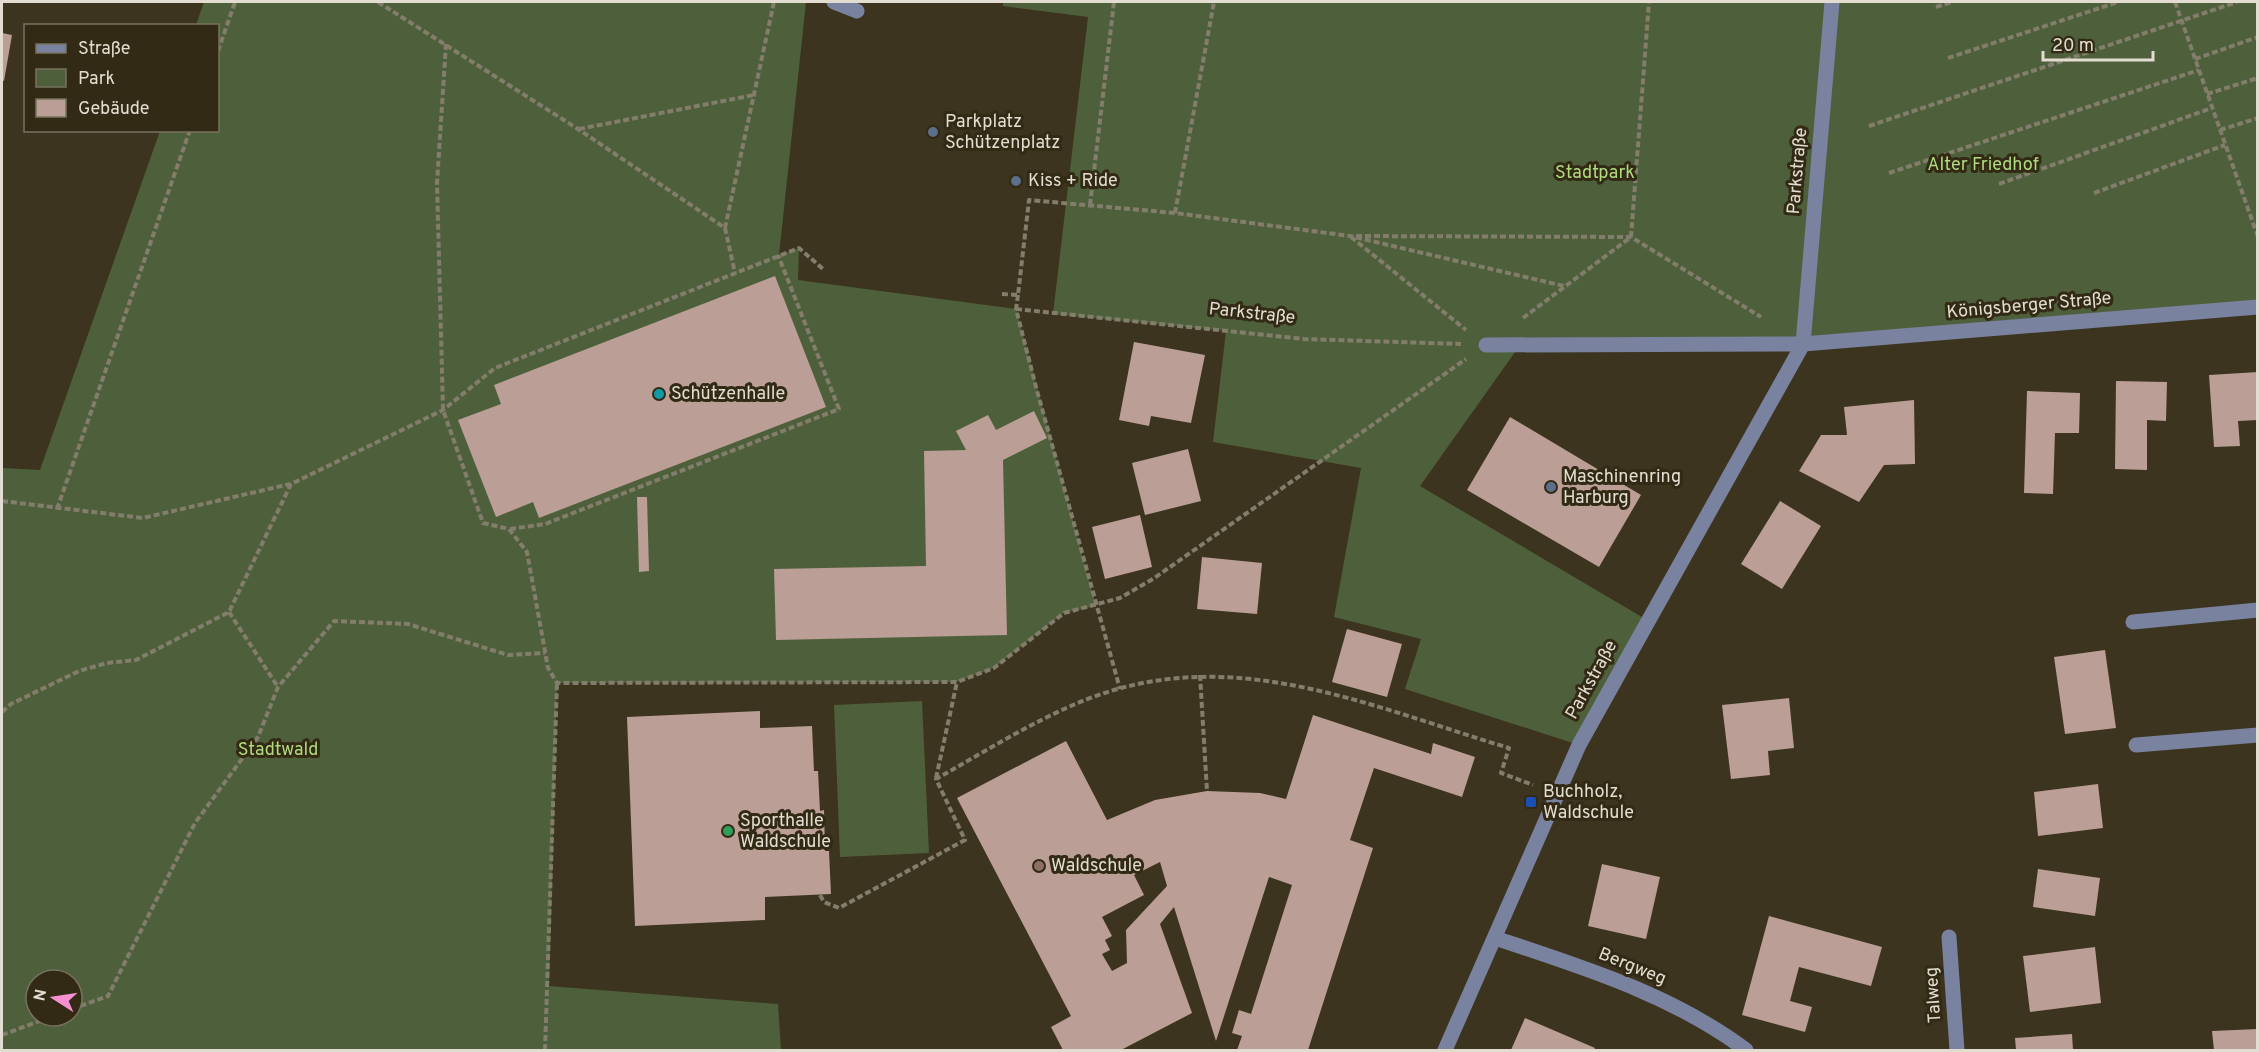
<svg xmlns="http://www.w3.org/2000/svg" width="2259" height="1052" viewBox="0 0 2259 1052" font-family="Overpass,sans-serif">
	<rect width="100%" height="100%" fill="#3c341e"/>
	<g fill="#4e603b" fill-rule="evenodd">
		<path d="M204,2H806L779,255L799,248L798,280L1016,309L1096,606L1064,613L994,668L957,682L557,683L549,986L778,1004L781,1050H2V468L40,470L160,131L218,130V26L196,25ZM36,980H72V1016H36Z"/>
		<polygon points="1003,2 2257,2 2257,307 1803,344 1520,345 1420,486 1647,620 1579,745 1405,689 1421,639 1334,617 1361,468 1213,442 1226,331 1053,314 1088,17 1003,6"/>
		<polygon points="922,701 929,853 840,857 834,705"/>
	</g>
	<g fill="#bb9e95" fill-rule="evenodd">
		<polygon points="2,33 12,35 4,81 2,80"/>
		<polygon points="775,276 826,407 539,518 533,502 496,517 458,420 501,404 494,385"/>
		<polygon points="1134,342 1205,355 1191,423 1151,416 1149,426 1119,420"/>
		<polygon points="2258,372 2258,420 2238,421 2240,446 2214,447 2209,375"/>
		<polygon points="2116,381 2167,382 2166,421 2147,420 2147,470 2115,469"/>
		<polygon points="2027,391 2080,393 2079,433 2055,433 2053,494 2024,493"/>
		<polygon points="1914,400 1915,464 1884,465 1859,502 1799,471 1821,435 1847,435 1844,407"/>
		<polygon points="1034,411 1047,438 1003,460 1007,635 776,640 774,569 926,566 924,451 966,450 956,431 988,415 996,430"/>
		<polygon points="1510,417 1641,495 1599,567 1467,490"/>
		<polygon points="1188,449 1201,501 1145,515 1132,463"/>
		<polygon points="637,497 647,497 649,571 639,572"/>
		<polygon points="1780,501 1821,526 1782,589 1741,564"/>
		<polygon points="1140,515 1152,567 1105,579 1092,527"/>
		<polygon points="1202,557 1262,563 1257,614 1197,609"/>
		<polygon points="1347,629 1402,644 1387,697 1332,682"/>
		<polygon points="2105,650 2116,728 2065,734 2054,657"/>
		<polygon points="1789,698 1794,748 1768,751 1770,775 1731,779 1722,705"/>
		<polygon points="760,711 760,728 812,726 814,771 818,771 820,811 824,810 825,851 829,851 831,894 765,897 765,920 635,926 627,717"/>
		<path d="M1313,715L1431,754L1433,743L1475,757L1462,797L1374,768L1350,840L1373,848L1308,1050H1237L1242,1036L1232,1033L1239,1010L1251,1014L1292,885L1269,877L1216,1041L1174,907L1160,924L1192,1013L1121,1050H1063L1051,1027L1071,1016L957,798L1066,741L1107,820L1155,800L1207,791L1260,793L1286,799ZM1160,862L1167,886L1126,930L1127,963L1112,971L1102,954L1110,950L1105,940L1112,936L1102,917L1144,895L1134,875Z"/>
		<polygon points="2098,784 2103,828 2038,836 2034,792"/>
		<polygon points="1602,864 1660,877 1646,939 1588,926"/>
		<polygon points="2038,869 2100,878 2095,916 2033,907"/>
		<polygon points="1769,916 1882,947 1871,986 1799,967 1790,1001 1812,1007 1805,1032 1742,1015"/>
		<polygon points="2095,947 2101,1003 2030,1012 2023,956"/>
		<polygon points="1525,1018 1595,1048 1594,1050 1511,1050"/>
		<polygon points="2258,1029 2258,1050 2214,1050 2212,1031"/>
		<polygon points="2072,1034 2073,1050 2016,1050 2015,1038"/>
	</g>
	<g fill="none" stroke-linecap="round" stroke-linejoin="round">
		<g stroke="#837d6b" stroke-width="4" stroke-dasharray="6 3" stroke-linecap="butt">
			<polyline points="378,2 578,129 725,228 774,2"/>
			<polyline points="2175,2 2258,237"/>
			<polyline points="1936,7 1952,2"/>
			<polyline points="446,44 437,183 443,410 483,523 509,529 527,552 548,668 557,683 957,682 994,668 1064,613 1120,598 1153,579 1466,359"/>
			<polyline points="218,51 235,2"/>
			<polyline points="1948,58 2118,2"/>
			<polyline points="2195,59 2258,37"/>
			<polyline points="2207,94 2258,78"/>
			<polyline points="1869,126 2237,2"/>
			<polyline points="579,129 754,95"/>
			<polyline points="2220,130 2258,118"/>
			<polyline points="1889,173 2199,70"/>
			<polyline points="1999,184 2212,108"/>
			<polyline points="2094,193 2225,145"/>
			<polyline points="1090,205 1114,2"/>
			<polyline points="1175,213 1214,2"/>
			<polyline points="725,228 735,273"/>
			<polyline points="1356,236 1631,237 1761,317"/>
			<polyline points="1351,237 1466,330"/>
			<polyline points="1002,294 1018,295 1029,200 1175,213 1350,236 1564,286"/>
			<polyline points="1018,295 1016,309 1036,387 1120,689"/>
			<polyline points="1016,309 1304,339 1461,344"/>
			<polyline points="1523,318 1631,237 1649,2"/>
			<polyline points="2,501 143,518 290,484"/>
			<polyline points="57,509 190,130"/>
			<polyline points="510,529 545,524 839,409 778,255"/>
			<polyline points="229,612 278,687"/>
			<polyline points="1200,675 1207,791"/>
			<polyline points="2,712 11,704 79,671 107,663 136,660 229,612 291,484 443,410 495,368 799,248 823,269"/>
			<polyline points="936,778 957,682"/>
			<path d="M820,895L824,902L839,908L965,840L936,779C984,752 1033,721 1085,700C1231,642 1369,706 1509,748L1501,773L1533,785"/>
			<polyline points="72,1009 108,996 195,823 258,737 278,687 334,621 408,624 508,655 545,653"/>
			<polyline points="2,1035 53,1016"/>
			<polyline points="545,1050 557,683"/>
		</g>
		<g stroke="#79829e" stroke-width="15">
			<polyline points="834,2 857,11"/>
			<polyline points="1486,345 1803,344 2258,307"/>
			<polyline points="2133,622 2258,610"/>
			<polyline points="2136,745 2258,735"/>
			<polyline points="1949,937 1957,1050"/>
			<path d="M1495,938C1582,967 1671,994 1746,1050"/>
			<polyline points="1445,1050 1579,745 1803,344 1832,2"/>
		</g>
	</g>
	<g fill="#5c6f8a" stroke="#322a14" stroke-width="2">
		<circle cx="933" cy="132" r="6"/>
		<circle cx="1016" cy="181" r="6"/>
		<circle cx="1551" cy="487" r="6"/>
	</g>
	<circle fill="#0f9aa8" stroke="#322a14" stroke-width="2" cx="659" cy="394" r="6"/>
	<rect fill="#1a4fb4" stroke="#322a14" stroke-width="2" x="1525" y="796" width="12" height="12" rx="3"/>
	<circle fill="#2e9e5b" stroke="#322a14" stroke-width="2" cx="728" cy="831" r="6"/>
	<circle fill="#8d6e63" stroke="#322a14" stroke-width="2" cx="1039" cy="866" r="6"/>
	<g text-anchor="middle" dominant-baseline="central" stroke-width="6" stroke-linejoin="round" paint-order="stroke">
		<g font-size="18" fill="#e2ddd0" stroke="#322a14" text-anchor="start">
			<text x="945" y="122">Parkplatz<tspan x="945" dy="21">Schützenplatz</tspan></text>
			<text x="1028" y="181">Kiss + Ride</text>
			<text x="671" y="394">Schützenhalle</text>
			<text x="1563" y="477">Maschinenring<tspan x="1563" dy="21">Harburg</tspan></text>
			<text x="1543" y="792">Buchholz,<tspan x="1543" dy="21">Waldschule</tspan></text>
			<text x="740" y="821">Sporthalle<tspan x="740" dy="21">Waldschule</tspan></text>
			<text x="1051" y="866">Waldschule</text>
		</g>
		<g font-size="18" fill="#afda7e" stroke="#322a14">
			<text x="1983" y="165">Alter Friedhof</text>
			<text x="1595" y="173">Stadtpark</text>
			<text x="278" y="750">Stadtwald</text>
		</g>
		<g font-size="18" fill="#e2ddd0" stroke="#322a14">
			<text transform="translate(1798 171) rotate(-85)">Parkstraße</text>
			<text transform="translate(2029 306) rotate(-5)">Königsberger Straße</text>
			<text transform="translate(1252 314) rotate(6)">Parkstraße</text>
			<text transform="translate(1592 680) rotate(-61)">Parkstraße</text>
			<text transform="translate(1632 967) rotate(22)">Bergweg</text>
			<text transform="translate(1934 995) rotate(-94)">Talweg</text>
		</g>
	</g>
	<rect width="2259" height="1052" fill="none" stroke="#e2ddd0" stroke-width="6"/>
	<rect x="24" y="24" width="195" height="108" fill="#322a14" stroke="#78725f" stroke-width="1.5"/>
	<rect x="36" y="44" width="30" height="9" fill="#79829e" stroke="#78725f" stroke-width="1.5"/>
	<text x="78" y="54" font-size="18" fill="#e2ddd0">Straße</text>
	<rect x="36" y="69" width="30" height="18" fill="#4e603b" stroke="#78725f" stroke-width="1.5"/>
	<text x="78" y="84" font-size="18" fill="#e2ddd0">Park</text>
	<rect x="36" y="99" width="30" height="18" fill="#bb9e95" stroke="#78725f" stroke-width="1.5"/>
	<text x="78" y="114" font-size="18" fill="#e2ddd0">Gebäude</text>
	<g transform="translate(54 998) rotate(282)"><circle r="28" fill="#322a14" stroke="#78725f" stroke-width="1.5"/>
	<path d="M0-4.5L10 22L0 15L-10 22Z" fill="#f690d0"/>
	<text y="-9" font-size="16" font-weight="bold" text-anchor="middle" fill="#e2ddd0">N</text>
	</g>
	<path d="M2043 51v9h110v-9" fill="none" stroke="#e2ddd0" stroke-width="3"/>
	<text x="2052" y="51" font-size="18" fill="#e2ddd0" stroke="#322a14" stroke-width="4.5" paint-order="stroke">20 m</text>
</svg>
